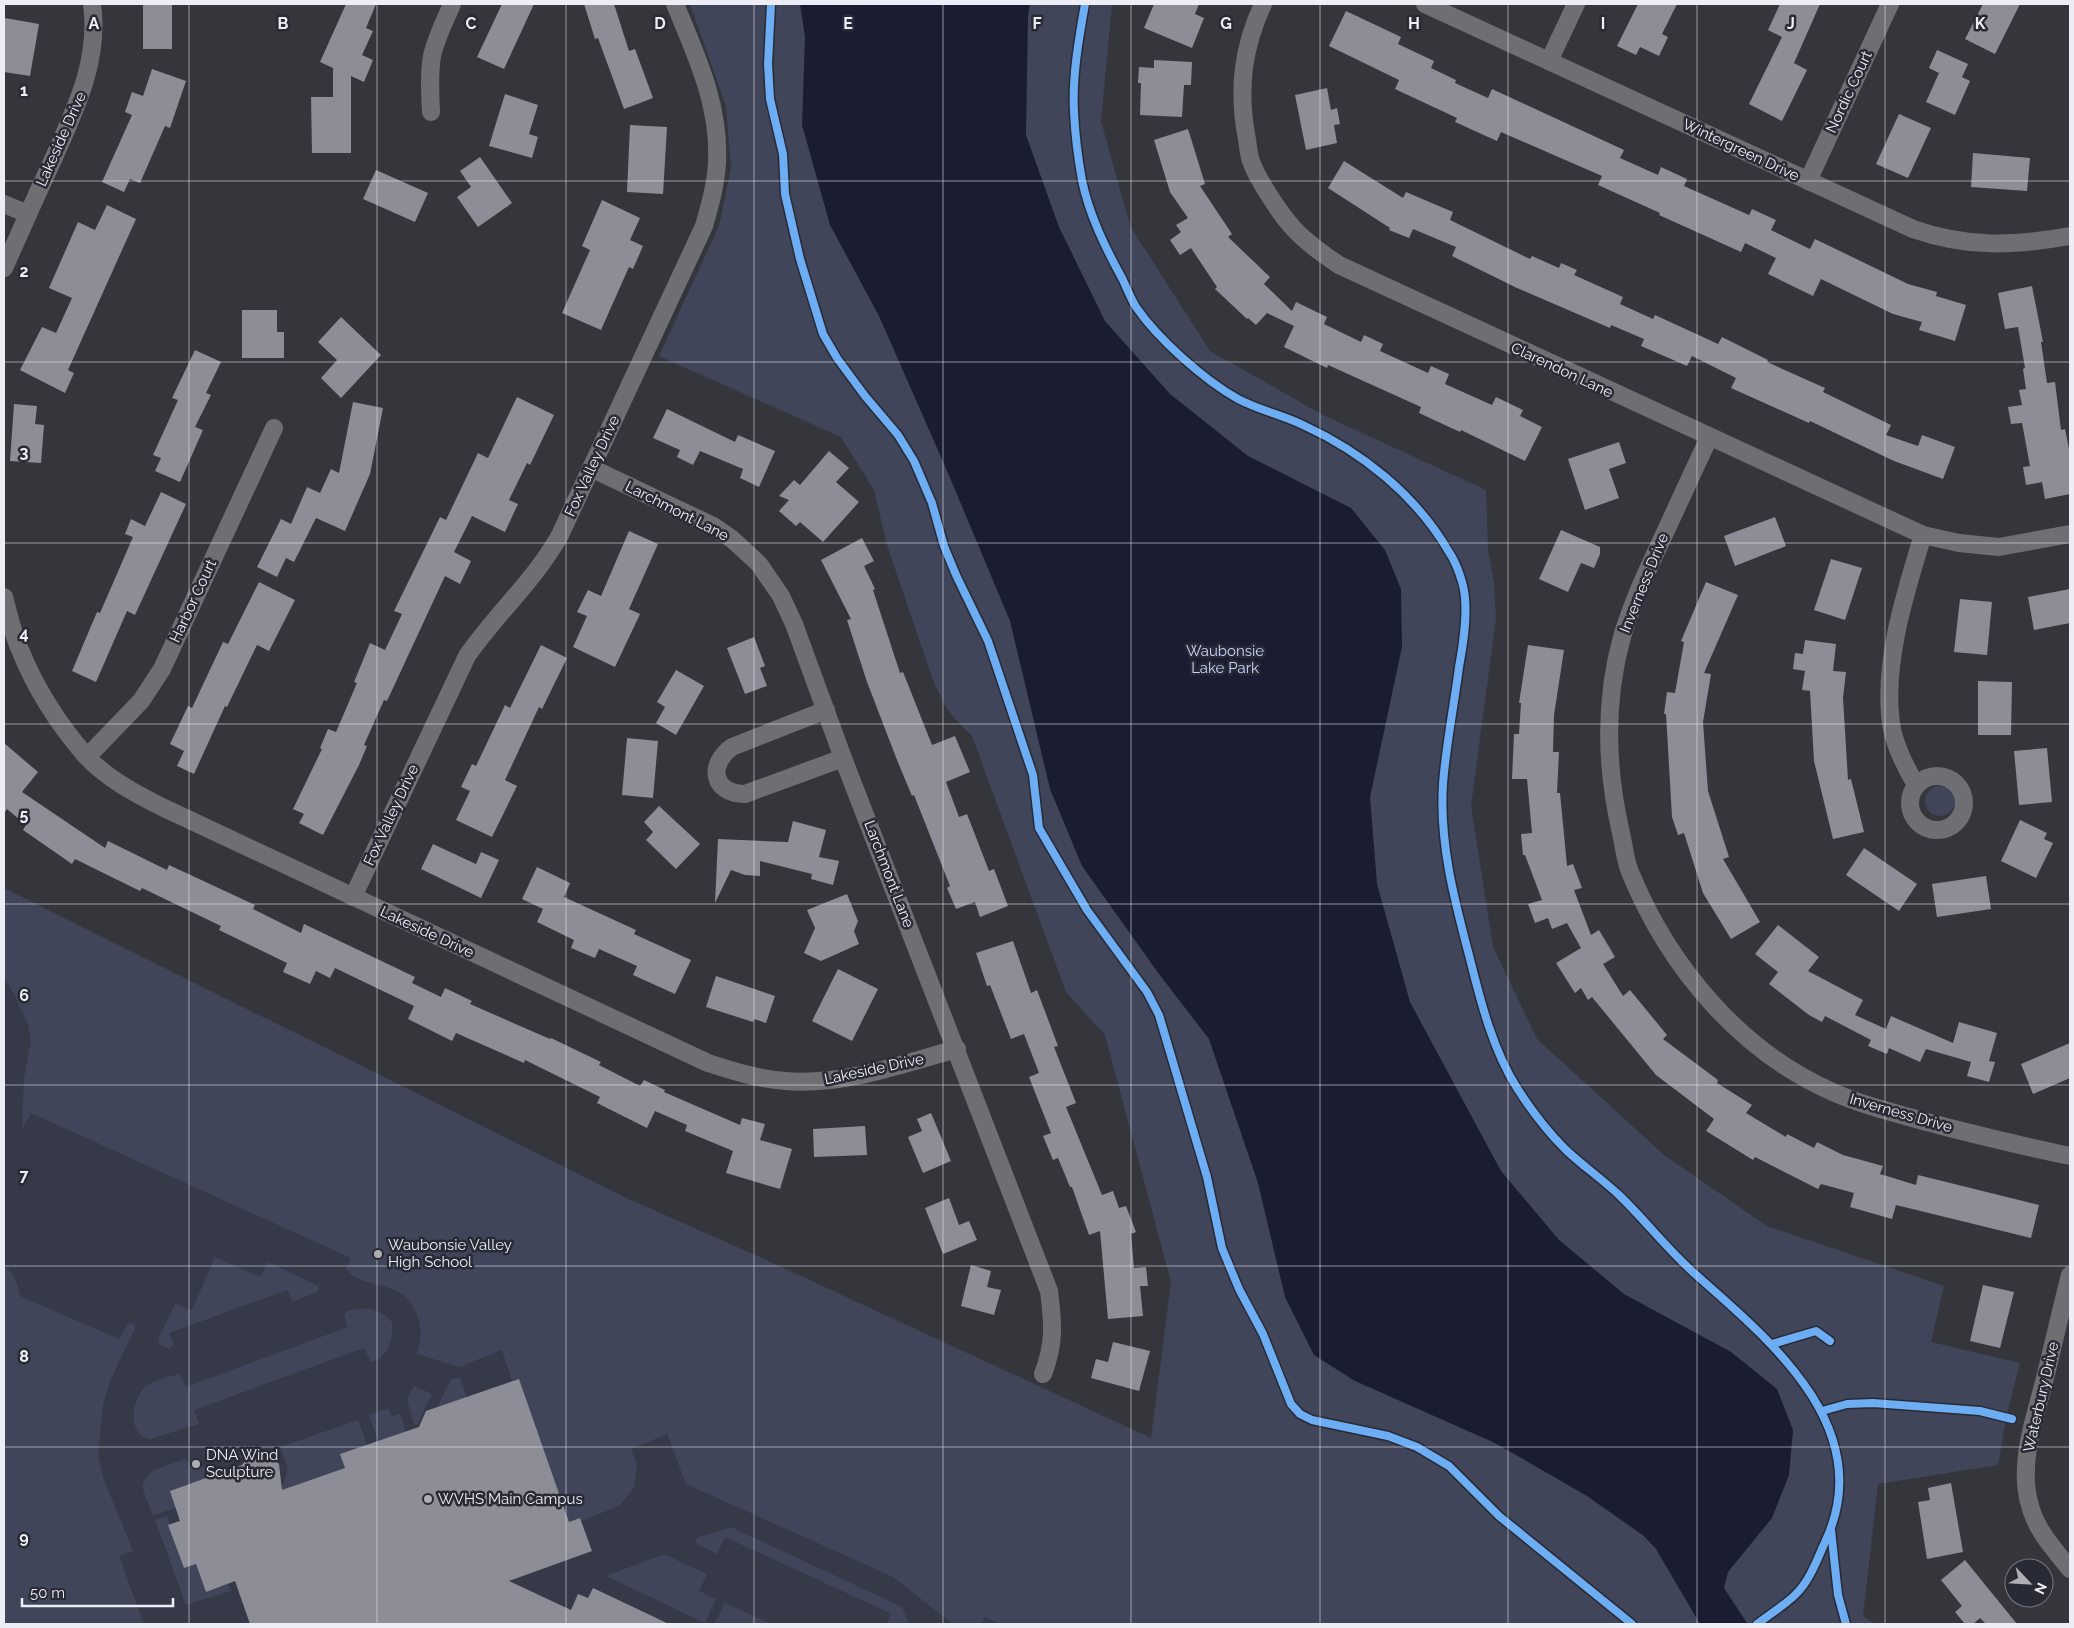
<svg xmlns="http://www.w3.org/2000/svg" width="2074" height="1628" viewBox="0 0 2074 1628" font-family="Raleway,sans-serif">
	<rect width="100%" height="100%" fill="#35363c"/>
	<polygon fill="#363948" points="4,888 631,1200 762,1258 1541,1624 4,1624"/>
	<g fill="#414559">
		<path d="M690,4H1112L1101,121L1130,226L1210,351L1323,415L1486,490L1488,550L1494,583L1496,618L1471,806L1493,947L1537,1039L1664,1155L1767,1226L1944,1286L1931,1342L2020,1363L2006,1418L1998,1465L1878,1484L1863,1616L1875,1624H1000L985,1617L981,1624H953L893,1577L686,1484L667,1434L631,1449L637,1464L634,1488L619,1506L581,1521L580,1518L569,1522L519,1379L512,1381L502,1350L459,1367L417,1354C422,1338 422,1327 416,1312C402,1277 365,1292 346,1269L351,1258L31,1113L22,1130L24,1078L31,1040L28,1025L14,994L4,977V888L631,1200L762,1258L1151,1438L1171,1282L1105,1035L1066,992L972,736L955,719L945,705L934,683L887,545L874,490L841,437L659,356L719,226L731,168L726,106Z"/>
		<circle cx="1940" cy="801" r="15"/>
		<polygon points="215,1257 260,1277 268,1262 318,1286 319,1291 293,1302 287,1290 169,1333 174,1344 169,1349 159,1344 159,1337 175,1304 192,1310"/>
		<path d="M4,1266C15,1274 17,1283 20,1296L119,1339L128,1324L133,1323L135,1328L110,1381L103,1405L98,1456L104,1480L133,1551L119,1556L144,1624H4Z"/>
		<path d="M367,1308L382,1313L392,1322C393,1339 390,1357 371,1362L364,1348L194,1410L199,1424L150,1439C127,1435 131,1402 144,1388C153,1379 168,1377 180,1374L186,1387L348,1327L344,1315L347,1311Z"/>
		<polygon points="460,1377 467,1397 437,1408 451,1379"/>
		<polygon points="414,1386 432,1394 417,1425 414,1424 407,1400"/>
		<polygon points="389,1408 392,1416 400,1414 411,1446 378,1441 369,1415"/>
		<polygon points="358,1420 367,1445 345,1468 286,1519 277,1490 283,1485 288,1469 280,1447"/>
		<path d="M186,1459L187,1462H190L193,1469L205,1466L209,1477L170,1491L176,1508L153,1515C150,1507 145,1497 143,1489C140,1469 173,1464 186,1459Z"/>
		<polygon points="167,1516 170,1524 168,1525 184,1568 196,1564 206,1591 228,1584 231,1591 186,1605 155,1520"/>
		<polygon points="729,1528 733,1528 898,1605 903,1609 909,1624 887,1624 892,1614 725,1537 717,1554 697,1544 696,1541 698,1537"/>
		<polygon points="662,1555 668,1556 707,1574 699,1591 716,1599 705,1623 606,1576"/>
		<polygon points="725,1603 771,1624 714,1624"/>
	</g>
	<polygon fill="#1a1d32" points="800,4 1030,4 1028,16 1026,135 1059,227 1105,321 1170,394 1248,456 1351,508 1385,550 1401,589 1402,647 1370,797 1377,884 1410,1002 1501,1171 1559,1240 1624,1294 1731,1352 1777,1389 1793,1430 1789,1475 1772,1518 1728,1572 1724,1588 1747,1623 1751,1624 1700,1624 1656,1549 1644,1536 1587,1496 1495,1443 1355,1381 1314,1355 1285,1297 1258,1183 1209,1039 1159,974 1082,866 1050,789 1010,621 948,473 879,316 830,225 802,125 805,37"/>
	<g fill="#8c8d96">
		<rect x="143" y="4" width="29" height="45"/>
		<polygon points="346,4 376,4 366,28 373,31 362,55 373,60 364,82 351,76 351,153 312,153 311,97 333,97 333,68 320,62"/>
		<polygon points="502,4 534,4 504,69 477,57"/>
		<polygon points="584,4 614,4 629,51 635,49 653,98 624,109 598,38 595,39"/>
		<polygon points="1154,4 1199,4 1195,14 1204,18 1192,48 1144,28"/>
		<polygon points="1638,4 1677,4 1662,34 1668,37 1659,56 1640,47 1636,55 1617,46"/>
		<polygon points="1780,4 1820,4 1794,63 1807,70 1782,121 1749,104 1782,37 1768,30"/>
		<polygon points="1983,4 2020,4 1995,54 1965,39"/>
		<polygon points="1346,11 1401,37 1398,44 1434,61 1431,68 1456,80 1455,83 1488,98 1492,89 1624,150 1620,158 1658,175 1661,167 1687,179 1684,186 1749,215 1752,209 1776,220 1771,230 1810,249 1815,239 1908,284 1937,292 1936,296 1966,305 1955,341 1919,330 1922,322 1893,314 1821,279 1813,296 1768,274 1776,258 1745,243 1741,252 1659,215 1660,213 1598,185 1602,176 1501,132 1497,141 1455,122 1457,118 1395,89 1399,80 1329,46"/>
		<polygon points="5,18 39,24 30,76 4,72"/>
		<polygon points="1937,50 1968,64 1962,77 1970,81 1955,115 1926,102 1939,73 1929,68"/>
		<polygon points="1154,60 1192,62 1191,85 1184,85 1182,117 1140,115 1141,83 1138,83 1139,67 1154,68"/>
		<polygon points="152,69 186,81 170,128 165,126 140,183 130,179 124,192 102,182 132,115 125,112 132,92 143,96"/>
		<polygon points="1327,88 1331,110 1337,108 1340,124 1334,125 1337,143 1306,150 1295,95"/>
		<polygon points="505,94 538,105 529,134 538,137 532,158 489,146"/>
		<polygon points="1899,114 1931,128 1908,178 1876,164"/>
		<polygon points="630,125 667,127 663,194 627,192"/>
		<polygon points="1188,129 1205,184 1200,186 1232,234 1228,237 1270,277 1264,284 1292,311 1296,302 1327,317 1324,324 1361,342 1364,335 1383,344 1380,351 1428,373 1431,366 1449,374 1445,384 1492,405 1496,397 1523,410 1520,416 1542,427 1525,461 1461,430 1460,432 1419,413 1421,407 1328,365 1327,368 1284,347 1294,326 1267,313 1256,325 1248,318 1247,319 1215,289 1217,287 1191,248 1180,255 1170,240 1181,232 1176,225 1188,218 1170,192 1154,140"/>
		<polygon points="1973,153 2030,158 2027,191 1971,187"/>
		<polygon points="480,157 512,203 478,227 457,197 471,187 460,171"/>
		<polygon points="1344,161 1403,198 1406,192 1453,212 1450,220 1530,259 1532,256 1559,268 1561,263 1577,270 1574,275 1623,297 1620,304 1653,319 1655,315 1718,344 1722,337 1768,360 1767,362 1825,388 1823,392 1891,425 1886,435 1918,446 1922,435 1955,447 1943,479 1894,461 1810,421 1809,423 1731,388 1736,378 1692,356 1687,366 1641,346 1644,339 1611,325 1610,328 1517,288 1452,256 1456,247 1413,229 1409,238 1389,230 1390,228 1328,188"/>
		<polygon points="376,170 428,193 415,222 363,199"/>
		<polygon points="602,200 640,218 630,240 643,246 633,269 629,267 601,330 562,313 590,250 582,246"/>
		<polygon points="107,205 136,219 68,370 74,373 65,393 20,370 42,327 56,333 72,298 49,288 78,222 95,230"/>
		<polygon points="2032,286 2043,342 2041,342 2047,383 2055,382 2061,430 2065,429 2070,454 2070,494 2045,499 2042,482 2026,485 2023,467 2030,466 2022,423 2011,424 2008,407 2022,405 2019,390 2026,389 2023,369 2025,368 2018,327 2005,329 1998,293"/>
		<polygon points="242,310 277,310 277,332 284,332 284,358 242,358"/>
		<polygon points="341,317 381,355 341,398 321,378 337,360 318,342"/>
		<polygon points="195,350 221,362 206,393 211,395 195,427 203,430 180,482 155,471 161,458 153,455 178,400 172,398"/>
		<polygon points="517,397 554,415 530,465 527,463 509,500 518,504 505,532 472,516 454,552 471,561 460,584 445,576 387,701 384,700 364,745 367,746 359,765 323,835 299,823 304,814 293,809 322,749 320,748 328,729 336,732 357,683 354,682 370,643 385,650 402,614 394,611 440,517 446,520 478,453 488,458"/>
		<polygon points="353,402 383,408 370,474 345,531 316,518 294,562 286,558 277,577 257,567 281,519 291,524 307,487 320,493 331,469 339,473"/>
		<polygon points="14,404 37,406 35,424 44,425 41,463 10,461"/>
		<polygon points="667,409 735,442 738,435 775,451 759,487 740,478 743,469 700,451 693,465 677,457 680,450 653,438"/>
		<polygon points="1619,442 1626,463 1609,469 1619,498 1585,510 1568,459"/>
		<polygon points="829,451 849,468 836,482 859,502 823,542 800,522 796,526 779,511 789,500 779,496 794,480 800,485"/>
		<polygon points="161,492 186,504 135,615 127,611 96,682 72,671 97,612 100,613 133,537 125,534 131,519 145,526"/>
		<polygon points="1775,517 1786,546 1735,566 1724,536"/>
		<polygon points="1561,530 1600,547 1600,554 1594,568 1581,563 1568,592 1539,579"/>
		<polygon points="629,531 658,544 629,609 640,614 615,667 573,647 587,616 577,612 588,590 601,596"/>
		<polygon points="862,538 874,561 864,566 875,589 873,590 900,673 903,672 932,745 955,736 970,772 946,782 959,817 967,814 989,871 994,869 1008,906 980,917 975,902 956,909 947,888 950,886 914,795 912,796 897,760 867,682 847,620 851,619 821,560"/>
		<polygon points="1831,559 1862,568 1845,620 1814,610"/>
		<polygon points="259,582 295,600 269,651 257,645 227,707 225,706 194,774 177,766 184,751 170,744 188,706 192,708 223,642 228,644"/>
		<polygon points="1706,582 1738,595 1704,673 1711,674 1703,722 1708,791 1729,857 1723,859 1760,922 1731,939 1703,893 1684,833 1678,835 1672,817 1666,714 1664,714 1667,692 1675,693 1684,642 1681,641"/>
		<polygon points="2070,589 2070,623 2034,630 2028,597"/>
		<polygon points="1960,599 1992,602 1987,655 1954,652"/>
		<polygon points="754,637 765,666 760,668 767,686 745,694 727,648"/>
		<polygon points="1805,640 1836,644 1833,671 1846,672 1843,698 1848,780 1851,779 1864,832 1833,839 1814,761 1810,691 1802,690 1805,671 1793,669 1795,653 1803,654"/>
		<polygon points="541,645 567,658 542,709 539,707 505,780 517,786 492,837 456,820 470,791 461,787 472,764 476,766 505,705 510,708"/>
		<polygon points="1528,645 1564,650 1554,715 1553,752 1559,752 1557,793 1560,793 1567,866 1573,864 1582,888 1574,890 1591,935 1599,930 1615,957 1603,964 1623,996 1630,990 1667,1035 1663,1039 1718,1080 1717,1083 1752,1105 1746,1113 1786,1137 1787,1134 1814,1148 1817,1142 1843,1155 1883,1166 1880,1174 1916,1185 1918,1175 2039,1205 2031,1238 1896,1205 1892,1219 1850,1207 1854,1193 1821,1184 1818,1189 1755,1157 1753,1160 1706,1131 1714,1119 1656,1075 1592,997 1588,1000 1581,988 1575,993 1556,963 1581,948 1567,923 1552,929 1548,918 1535,923 1528,904 1542,900 1525,855 1523,855 1521,834 1532,833 1527,779 1512,779 1514,734 1519,734 1521,703 1519,703"/>
		<polygon points="676,670 704,686 676,735 656,723 665,707 657,702"/>
		<polygon points="1978,681 2012,682 2011,735 1978,735"/>
		<polygon points="627,738 658,741 653,798 622,795"/>
		<polygon points="4,743 38,772 22,792 105,848 108,841 167,870 169,865 255,905 253,909 301,933 304,924 415,977 412,983 441,997 445,988 472,1001 470,1004 550,1039 551,1038 601,1062 599,1065 640,1086 644,1080 665,1090 664,1092 740,1125 742,1118 765,1124 760,1140 792,1149 780,1189 726,1173 733,1151 685,1131 687,1125 655,1111 647,1128 597,1103 600,1097 525,1060 524,1063 456,1033 452,1041 408,1019 414,1006 335,968 330,978 316,971 310,984 283,972 287,963 219,930 221,926 142,888 140,891 75,859 72,864 23,830 26,825 7,809 4,813"/>
		<polygon points="2047,748 2052,802 2019,805 2014,751"/>
		<polygon points="659,806 700,844 676,869 646,840 653,832 644,822"/>
		<polygon points="2020,820 2047,833 2044,839 2053,843 2036,878 2001,861"/>
		<polygon points="793,821 826,830 819,857 839,861 833,885 811,879 812,874 760,861 760,876 745,875 731,870 715,903 718,839 788,842"/>
		<polygon points="433,844 476,864 481,852 499,860 481,898 421,869"/>
		<polygon points="1864,848 1917,884 1899,911 1846,875"/>
		<polygon points="537,867 570,883 564,897 636,930 634,934 691,960 675,994 633,975 637,966 599,949 595,958 571,948 574,940 537,922 543,909 522,899"/>
		<polygon points="1986,876 1991,909 1937,917 1932,884"/>
		<polygon points="847,894 858,921 854,931 859,944 821,961 804,953 815,928 807,910"/>
		<polygon points="1778,925 1819,957 1808,971 1863,1000 1855,1015 1886,1029 1891,1016 1953,1043 1959,1022 1997,1033 1989,1061 1995,1062 1989,1082 1967,1076 1971,1062 1926,1049 1920,1062 1889,1048 1887,1054 1868,1046 1871,1040 1825,1016 1822,1022 1809,1015 1769,984 1778,972 1755,954"/>
		<polygon points="1013,941 1031,993 1037,990 1058,1046 1054,1047 1076,1103 1066,1107 1102,1195 1113,1191 1119,1208 1126,1206 1136,1232 1131,1234 1134,1268 1146,1267 1148,1286 1140,1286 1143,1316 1108,1319 1100,1231 1089,1235 1072,1187 1070,1187 1058,1158 1053,1160 1043,1136 1051,1133 1029,1077 1039,1073 1024,1034 1011,1039 990,985 987,986 976,953"/>
		<polygon points="838,969 878,989 852,1041 812,1021"/>
		<polygon points="716,976 775,996 766,1023 754,1019 753,1022 706,1007"/>
		<polygon points="2070,1043 2070,1078 2033,1094 2021,1064"/>
		<polygon points="931,1113 951,1161 923,1173 908,1137 922,1131 917,1119"/>
		<polygon points="865,1126 867,1155 814,1157 813,1129"/>
		<polygon points="949,1198 959,1225 969,1221 977,1240 943,1254 925,1208"/>
		<polygon points="971,1265 991,1271 987,1287 1001,1290 994,1315 961,1306"/>
		<polygon points="1983,1285 2014,1292 2000,1348 1970,1341"/>
		<polygon points="1113,1342 1150,1351 1139,1391 1091,1378 1096,1359 1108,1362"/>
		<polygon points="519,1379 569,1522 580,1518 592,1551 509,1581 571,1610 578,1594 588,1598 593,1588 669,1624 250,1624 235,1581 206,1592 196,1564 184,1568 168,1525 180,1521 170,1491 242,1465 247,1458 262,1454 271,1456 279,1464 282,1490 345,1468 340,1454 419,1427 426,1411"/>
		<polygon points="1951,1483 1963,1552 1927,1559 1918,1502 1930,1500 1928,1488"/>
		<polygon points="1965,1560 2017,1624 1986,1624 1980,1618 1973,1624 1965,1624 1955,1612 1962,1606 1941,1580"/>
	</g>
	<g fill="none" stroke-linecap="round" stroke-linejoin="round">
		<g stroke="#6e6f72" stroke-width="18">
			<path d="M1263,4C1243,47 1238,88 1246,134C1248,143 1248,153 1251,161C1257,179 1281,215 1294,229C1307,243 1323,254 1339,265L1923,535L1959,543L1999,547L2070,534"/>
			<path d="M1425,4L1913,229C1967,248 2014,246 2070,236"/>
			<polyline points="1549,61 1576,4"/>
			<path d="M431,112C430,93 429,74 432,56C436,38 445,21 452,4"/>
			<polyline points="1808,181 1890,4"/>
			<polyline points="4,204 28,214"/>
			<path d="M4,268C20,233 35,198 51,164C74,112 100,62 92,4"/>
			<path d="M1709,438C1693,471 1678,505 1662,539C1647,571 1632,603 1622,637C1604,702 1606,768 1621,833C1624,846 1625,860 1630,872C1669,967 1740,1052 1835,1093C1870,1108 1906,1116 1942,1126C1985,1137 2027,1147 2070,1156"/>
			<path d="M591,468L713,526L732,539L759,564L781,596L794,624L843,758L1049,1291C1053,1323 1055,1343 1043,1374"/>
			<path d="M4,597C9,615 13,635 21,652C36,689 60,726 86,756C106,778 136,794 162,807L708,1063C733,1071 758,1079 785,1081C844,1086 901,1064 957,1049"/>
			<path d="M826,710L732,747C707,765 713,794 745,794L843,758"/>
			<polyline points="87,757 141,701 162,669 274,428"/>
			<circle cx="1937" cy="803" r="27"/>
			<path d="M1916,785C1906,768 1896,749 1892,729C1881,669 1905,593 1923,535"/>
			<path d="M353,897L467,656C496,614 535,580 560,535L704,226C710,205 716,184 717,162C720,105 696,55 675,4"/>
			<path d="M2070,1275C2061,1310 2053,1346 2044,1382C2034,1421 2019,1462 2029,1502C2035,1529 2053,1548 2070,1569"/>
		</g>
		<defs>
			<g id="cycleway">
				<polyline points="771,4 768,64 770,99 783,154 785,194 800,259 823,334 837,358 865,396 898,435 914,461 932,503 944,546 956,575 988,641 1033,775 1039,828 1087,910 1147,992 1159,1015 1207,1177 1222,1248 1239,1289 1263,1334 1291,1404 1300,1414 1312,1420 1388,1436 1417,1447 1449,1466 1499,1516 1632,1624"/>
				<path d="M1085,4C1079,38 1072,76 1074,112C1075,134 1078,158 1082,180C1089,215 1106,249 1123,280C1127,289 1131,299 1136,307C1158,339 1204,380 1238,399C1259,410 1282,415 1303,425C1362,452 1416,495 1449,552C1457,564 1464,584 1465,598C1467,621 1463,645 1459,667C1454,706 1446,745 1443,784C1439,844 1455,902 1470,959C1481,1003 1493,1050 1517,1088C1531,1110 1548,1132 1566,1150C1583,1166 1602,1179 1619,1195C1645,1220 1667,1249 1694,1273C1770,1340 1879,1429 1825,1542C1817,1560 1810,1580 1796,1594C1785,1605 1770,1614 1757,1624"/>
				<polyline points="1772,1344 1816,1331 1830,1341"/>
				<polyline points="1822,1411 1847,1404 1873,1403 1980,1411 2012,1419"/>
				<polyline points="1831,1530 1838,1595 1846,1624"/>
			</g>
		</defs>
		<use href="#cycleway" stroke="#282a35" stroke-width="11"/>
		<use href="#cycleway" stroke="#6dadf4" stroke-width="8"/>
	</g>
	<path fill="none" stroke="#edeef5" stroke-width="1" stroke-opacity="0.55" d="M189,4V1624M377,4V1624M566,4V1624M754,4V1624M943,4V1624M1131,4V1624M1320,4V1624M1508,4V1624M1697,4V1624M1885,4V1624M4,181H2070M4,362H2070M4,543H2070M4,724H2070M4,904H2070M4,1085H2070M4,1266H2070M4,1447H2070"/>
	<g fill="#adaeb4" stroke="#282a35" stroke-width="2">
		<circle cx="378" cy="1254" r="5"/>
		<circle cx="196" cy="1464" r="5"/>
		<circle cx="428" cy="1499" r="5"/>
	</g>
	<g text-anchor="middle" dominant-baseline="central" stroke-width="5" stroke-linejoin="round" paint-order="stroke">
		<g font-size="15" fill="#edeef5" stroke="#282a35">
			<text transform="translate(1849 92) rotate(-65)">Nordic Court</text>
			<text transform="translate(61 139) rotate(-66)">Lakeside Drive</text>
			<text transform="translate(1741 150) rotate(25)">Wintergreen Drive</text>
			<text transform="translate(1562 370) rotate(25)">Clarendon Lane</text>
			<text transform="translate(592 466) rotate(-65)">Fox Valley Drive</text>
			<text transform="translate(677 511) rotate(27)">Larchmont Lane</text>
			<text transform="translate(1644 583) rotate(-68)">Inverness Drive</text>
			<text transform="translate(193 601) rotate(-65)">Harbor Court</text>
			<text transform="translate(391 815) rotate(-65)">Fox Valley Drive</text>
			<text transform="translate(889 874) rotate(69)">Larchmont Lane</text>
			<text transform="translate(427 932) rotate(25)">Lakeside Drive</text>
			<text transform="translate(874 1069) rotate(-12)">Lakeside Drive</text>
			<text transform="translate(1901 1113) rotate(16)">Inverness Drive</text>
			<text transform="translate(2041 1397) rotate(-77)">Waterbury Drive</text>
		</g>
		<g font-size="15" fill="#cad2fc" stroke="#282a35">
			<text x="1225" y="651">Waubonsie<tspan x="1225" dy="17">Lake Park</tspan></text>
		</g>
		<g font-size="15" fill="#edeef5" stroke="#282a35" text-anchor="start">
			<text x="388" y="1245">Waubonsie Valley<tspan x="388" dy="17">High School</tspan></text>
			<text x="206" y="1455">DNA Wind<tspan x="206" dy="17">Sculpture</tspan></text>
			<text x="438" y="1499">WVHS Main Campus</text>
		</g>
	</g>
	<g font-size="16" text-anchor="middle" font-weight="bold" fill="#edeef5" stroke="#282a35" stroke-width="5" stroke-linejoin="round" paint-order="stroke">
		<text x="94" y="29">A</text>
		<text x="283" y="29">B</text>
		<text x="471" y="29">C</text>
		<text x="660" y="29">D</text>
		<text x="848" y="29">E</text>
		<text x="1037" y="29">F</text>
		<text x="1226" y="29">G</text>
		<text x="1414" y="29">H</text>
		<text x="1603" y="29">I</text>
		<text x="1791" y="29">J</text>
		<text x="1980" y="29">K</text>
		<text x="24" y="96">1</text>
		<text x="24" y="277">2</text>
		<text x="24" y="458">3</text>
		<text x="24" y="639">4</text>
		<text x="24" y="820">5</text>
		<text x="24" y="1001">6</text>
		<text x="24" y="1181">7</text>
		<text x="24" y="1362">8</text>
		<text x="24" y="1543">9</text>
	</g>
	<rect width="2074" height="1628" fill="none" stroke="#edeef5" stroke-width="10"/>
	<g transform="translate(2029 1583) rotate(115)"><circle r="24" fill="#282a35" stroke="#777882"/>
	<path d="M0-4L9 19L0 12L-9 19Z" fill="#adaeb4"/>
	<text y="-8" font-size="14" font-weight="bold" text-anchor="middle" fill="#edeef5">N</text>
	</g>
	<path d="M22 1598v8h151v-8" fill="none" stroke="#edeef5" stroke-width="2.5"/>
	<text x="30" y="1598" font-size="15" fill="#edeef5" stroke="#282a35" stroke-width="4" paint-order="stroke">50 m</text>
</svg>
